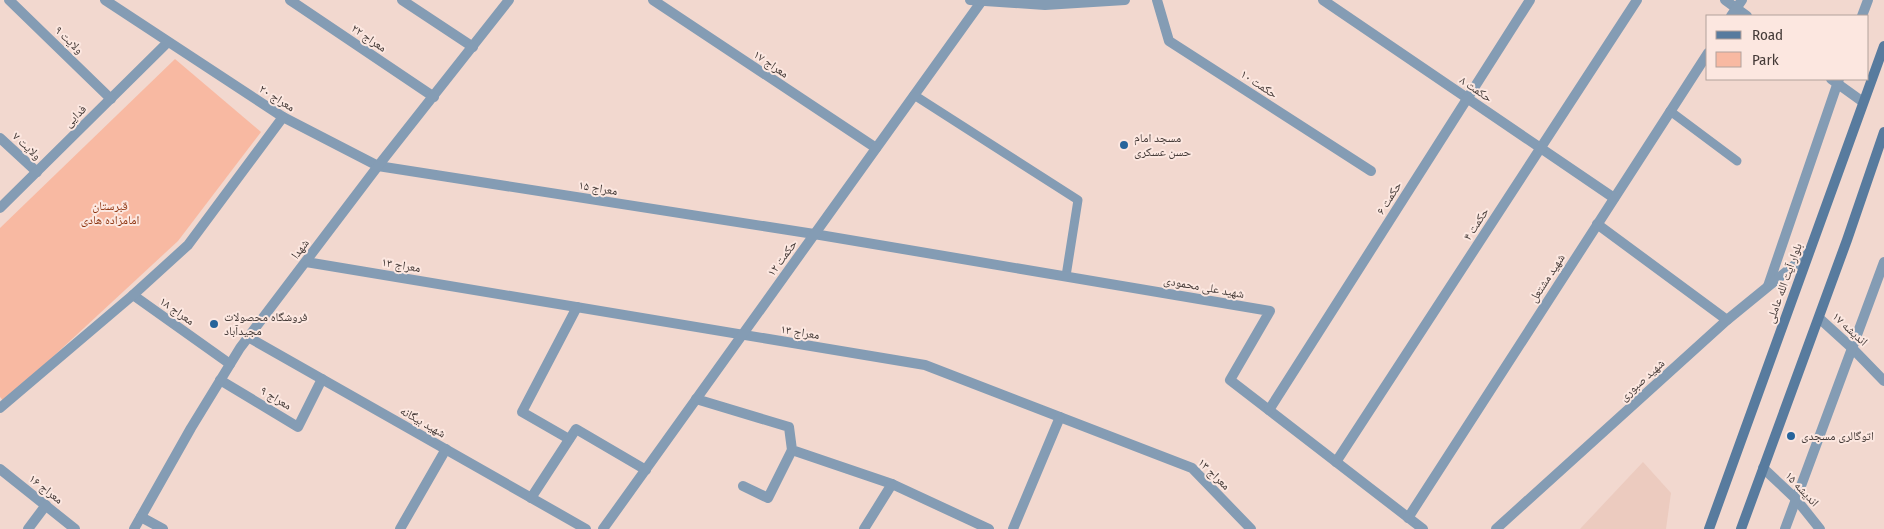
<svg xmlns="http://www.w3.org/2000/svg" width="1884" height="529" viewBox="0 0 1884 529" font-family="'Fira Sans Condensed','Noto Naskh Arabic',sans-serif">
	<rect width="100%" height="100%" fill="#f2d8cf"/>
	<polygon fill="#eccbbf" points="1643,462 1671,493 1666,529 1580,529"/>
	<polygon fill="#f8b9a2" points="175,59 261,132 178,241 4,402 0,397 0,228"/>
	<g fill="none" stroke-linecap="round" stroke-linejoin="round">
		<g stroke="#849cb4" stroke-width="9">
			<polyline points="914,95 1078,200 1066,276"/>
			<polyline points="1670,111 1737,161"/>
		</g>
		<g stroke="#849cb4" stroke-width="10">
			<polyline points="9,0 111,99"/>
			<polyline points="105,0 283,117 378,166 814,234 1270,311 1230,380 1423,529"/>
			<polyline points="290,0 434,97"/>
			<polyline points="402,0 473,47"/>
			<polyline points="653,0 876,148"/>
			<polyline points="1157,0 1169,41 1371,171"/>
			<polyline points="1323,0 1614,198"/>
			<polyline points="1725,0 1747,16"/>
			<polyline points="1731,16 1742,0"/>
			<polyline points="1862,16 1868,0"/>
			<polyline points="1831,79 1863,102"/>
			<polyline points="0,138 37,172"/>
			<polyline points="0,208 168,42"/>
			<polyline points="1597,224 1727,320"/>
			<polyline points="306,262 925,365 1192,468 1251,529"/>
			<polyline points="1768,286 1839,79"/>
			<polyline points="133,295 230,364"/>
			<polyline points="1819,318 1852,348 1884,381"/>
			<polyline points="248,337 586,529"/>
			<polyline points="220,380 298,427 322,379"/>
			<polyline points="696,399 789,427 792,450 892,484 989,529"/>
			<polyline points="0,408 133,295 188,245 283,117"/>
			<polyline points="1269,410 1530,0"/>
			<polyline points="569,439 522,412 577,307"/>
			<polyline points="1336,462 1637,0"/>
			<polyline points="1763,468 1796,499 1820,529"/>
			<polyline points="0,469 75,529"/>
			<polyline points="743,486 768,498 792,450"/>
			<polyline points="531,498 576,429 646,470"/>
			<polyline points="141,517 163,529"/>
			<polyline points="1408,518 1708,53"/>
			<polyline points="28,529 46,505"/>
			<polyline points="400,529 446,449"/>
			<polyline points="603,529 981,2"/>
			<polyline points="864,529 892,484"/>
			<polyline points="1013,529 1060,417"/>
			<polyline points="1496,529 1727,320 1808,254"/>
			<polyline points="1785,529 1884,262"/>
		</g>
		<g stroke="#849cb4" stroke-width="10">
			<polyline points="970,0 1045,5 1125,0"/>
			<polyline points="134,529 191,428 240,348 378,166 509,0"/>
		</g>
		<g stroke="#587b9e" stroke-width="10">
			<polyline points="1709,529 1884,46"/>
			<polyline points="1741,529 1847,240 1884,132"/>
		</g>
	</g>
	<g fill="#27649b" stroke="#fce7e0" stroke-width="2">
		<circle cx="1124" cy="145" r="5"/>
		<circle cx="214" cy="324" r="5"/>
		<circle cx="1791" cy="436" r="5"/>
	</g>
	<g text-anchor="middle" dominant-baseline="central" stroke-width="4" stroke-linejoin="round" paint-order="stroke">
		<g font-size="12" fill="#443a37" stroke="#fce7e0">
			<text transform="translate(369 38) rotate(34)">معراج ۲۲</text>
			<text transform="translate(69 40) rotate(44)">ولایت ۹</text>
			<text transform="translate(771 64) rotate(34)">معراج ۱۷</text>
			<text transform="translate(1259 84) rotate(33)">حکمت ۱۰</text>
			<text transform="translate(1476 89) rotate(34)">حکمت ۸</text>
			<text transform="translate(277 98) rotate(32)">معراج ۲۰</text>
			<text transform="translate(75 116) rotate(-45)">فدایی</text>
			<text transform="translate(27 146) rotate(43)">ولایت ۷</text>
			<text transform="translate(598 188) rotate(9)">معراج ۱۵</text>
			<text transform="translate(1389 198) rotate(-58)">حکمت ۶</text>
			<text transform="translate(1476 224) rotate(-57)">حکمت ۴</text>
			<text transform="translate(300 249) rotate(-53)">شهدا</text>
			<text transform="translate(782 258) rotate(-54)">حکمت ۱۲</text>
			<text transform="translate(401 265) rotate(9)">معراج ۱۳</text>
			<text transform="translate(1547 278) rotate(-57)">شهید مشتعل</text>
			<text transform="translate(1784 283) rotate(-70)">بلوار آیت‌ الله عاملی</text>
			<text transform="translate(1204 287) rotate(10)">شهید علی محمودی</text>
			<text transform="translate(177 311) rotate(35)">معراج ۱۸</text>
			<text transform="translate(1850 329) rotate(43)">اندیشه ۱۷</text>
			<text transform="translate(800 332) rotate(9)">معراج ۱۳</text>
			<text transform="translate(1642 380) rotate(-42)">شهید صبوری</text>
			<text transform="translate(276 398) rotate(31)">معراج ۹</text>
			<text transform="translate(423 422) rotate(30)">شهید بیگانه</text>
			<text transform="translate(1214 474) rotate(44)">معراج ۱۳</text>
			<text transform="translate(46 489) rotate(38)">معراج ۱۶</text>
			<text transform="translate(1802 489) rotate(47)">اندیشه ۱۵</text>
		</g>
		<g font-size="12" fill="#443a37" stroke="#fce7e0" text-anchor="start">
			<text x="1134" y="138">مسجد امام<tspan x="1134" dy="14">حسن عسکری</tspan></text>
			<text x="224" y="317">فروشگاه محصولات<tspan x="224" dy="14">مجیدآباد</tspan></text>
			<text x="1801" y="436">اتوگالری مسجدی</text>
		</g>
		<g font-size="12" fill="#8f3612" stroke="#fce7e0">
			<text x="110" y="206">قبرستان<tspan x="110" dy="14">امامزاده هادی</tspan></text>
		</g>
	</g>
	<rect x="1706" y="15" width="162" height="65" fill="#fce7e0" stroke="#b2a29c"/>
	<rect x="1716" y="31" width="25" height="8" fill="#587b9e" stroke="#b2a29c"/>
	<text x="1752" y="40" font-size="15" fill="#443a37">Road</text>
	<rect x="1716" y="52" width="25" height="15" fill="#f8b9a2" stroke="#b2a29c"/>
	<text x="1752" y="65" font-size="15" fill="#443a37">Park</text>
</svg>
